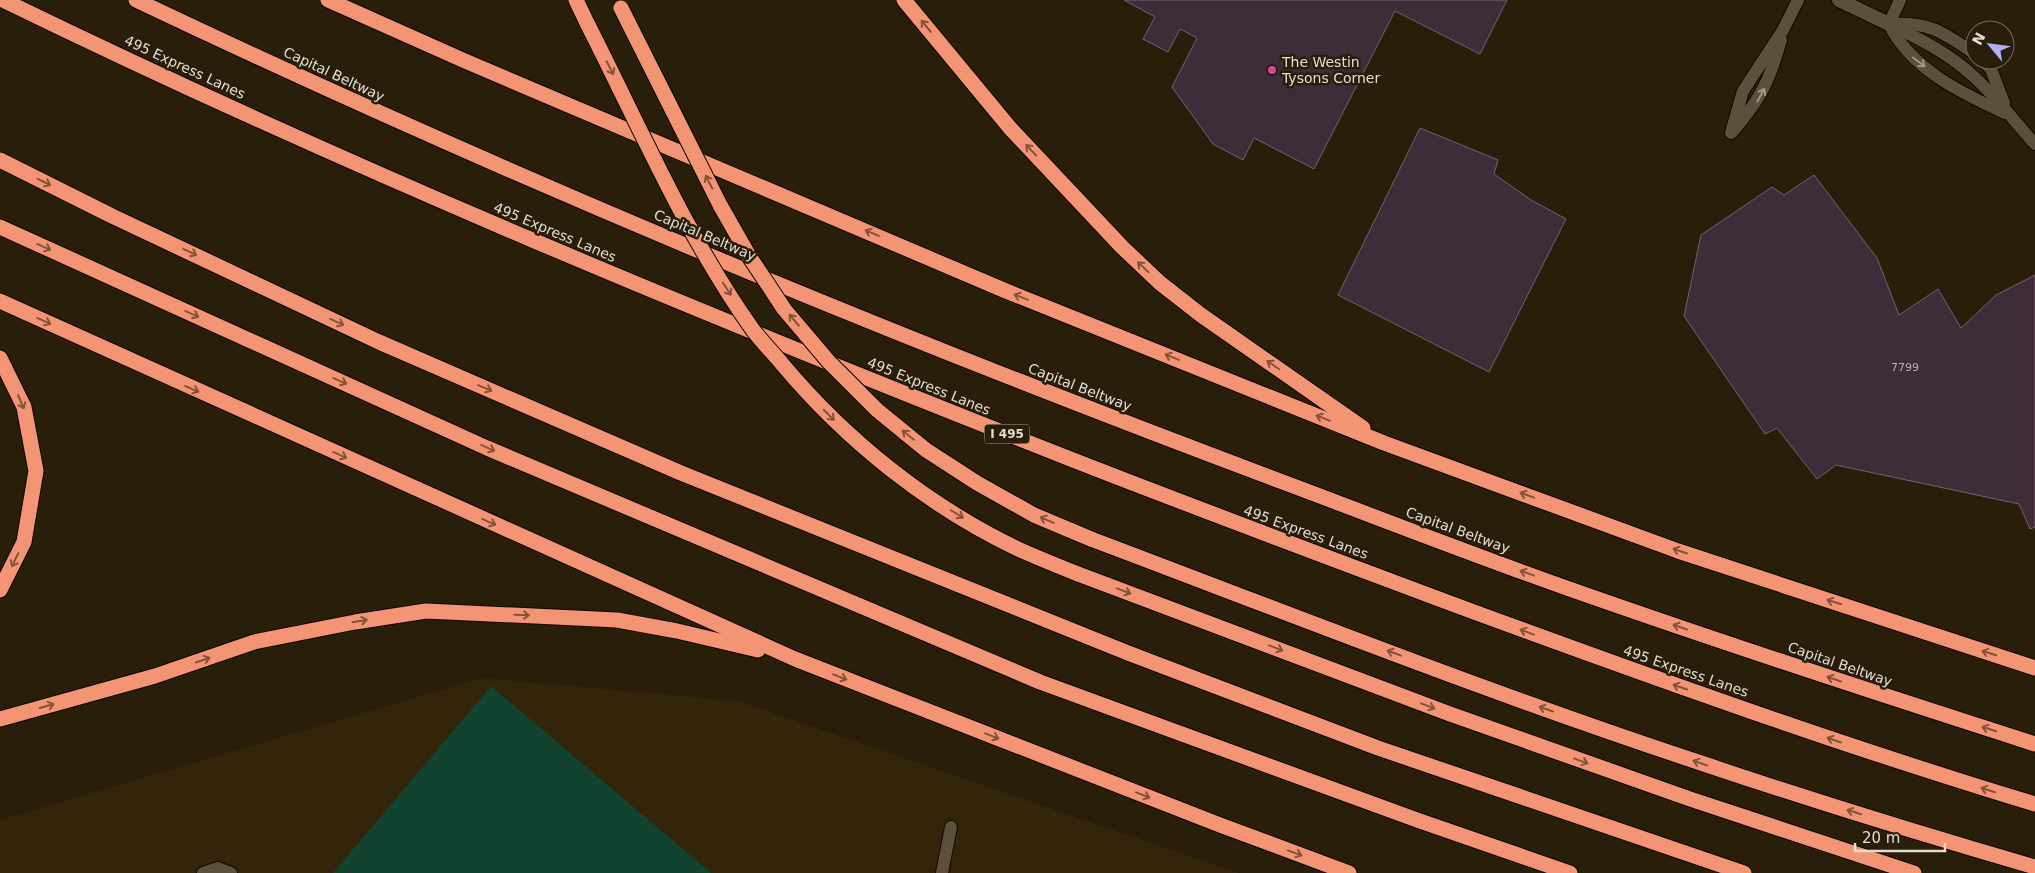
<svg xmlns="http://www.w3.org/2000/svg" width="2035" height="873" viewBox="0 0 2035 873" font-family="'DejaVu Sans',sans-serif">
	<rect width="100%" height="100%" fill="#291e0a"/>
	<polygon fill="#33250a" points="482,678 738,701 1239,873 0,873 0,820"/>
	<polygon fill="#124230" points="491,686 711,873 333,873"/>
	<g fill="#3f2c39" stroke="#765f6e">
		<polygon points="1124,0 1507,0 1480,54 1395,11 1314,169 1254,138 1243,160 1213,144 1172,87 1197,38 1180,29 1168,52 1143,39 1155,17"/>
		<polygon points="1420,128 1498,160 1494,174 1531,200 1566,219 1489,372 1338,295"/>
		<polygon points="1814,175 1877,258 1899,315 1938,289 1961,328 1996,295 2035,275 2035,527 2030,529 2019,504 1836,465 1817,479 1777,428 1765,434 1684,316 1701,235 1772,187 1784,195"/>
	</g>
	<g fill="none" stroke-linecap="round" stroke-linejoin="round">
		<defs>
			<g id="service">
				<path d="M1889,24C1918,38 1948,53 1972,75C1995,95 2014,121 2035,144"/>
				<path d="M1889,24C1911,69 1961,93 2005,113"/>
				<polyline points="1889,24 1900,0"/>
				<path d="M1892,24C1931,22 1944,33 1975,54"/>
				<polyline points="1982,60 1991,69 2004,103"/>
				<path d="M1733,131C1760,100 1770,80 1781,40"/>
				<polyline points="1731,133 1743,91 1783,30 1798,0"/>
				<polyline points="203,873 218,868 231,873"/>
				<polyline points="942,873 951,827"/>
			</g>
			<polyline id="minor" points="1839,0 1889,24"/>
			<g id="motorway">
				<path d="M3,0C352,170 712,318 1073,460C1206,512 1340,562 1474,612C1659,680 1846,747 2035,804"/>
				<path d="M136,0C510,178 893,336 1280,481C1379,518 1478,557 1578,592C1729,645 1882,695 2035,744"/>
				<polyline points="328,0 465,61 1006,291 1384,443 1678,551 2035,668"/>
				<polyline points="576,0 588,25"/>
				<polyline points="904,0 1010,128 1122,247 1160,283 1201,315 1363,428"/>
				<polyline points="0,160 112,216 379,342 681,473 1128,653 1378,748 1744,873"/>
				<polyline points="0,227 487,448 1040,682 1417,820 1570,873"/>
				<polyline points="0,301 795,659 1220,825 1349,873"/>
				<polyline points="0,358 24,407 36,471 24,542 0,590"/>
				<path d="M1091,539C1295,616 1497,696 1704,764C1814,801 1924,835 2035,867"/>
				<polyline points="1078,574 1450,714 1690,799 1914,873"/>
				<polyline points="0,719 155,676 254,642 355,622 426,611 617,620 677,631 758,650"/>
			</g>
		</defs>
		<use href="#service" stroke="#110700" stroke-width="14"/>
		<use href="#minor" stroke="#110700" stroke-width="16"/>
		<use href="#motorway" stroke="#110700" stroke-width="17"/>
		<use href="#service" stroke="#5c4f3b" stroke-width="12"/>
		<use href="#minor" stroke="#5c4f3b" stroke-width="14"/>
		<use href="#motorway" stroke="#f39475" stroke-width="15"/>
		<defs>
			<g id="motorway-bridge">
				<polyline points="621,8 720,205 749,256 784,309 829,362 877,410 926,450 977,483 1034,515 1091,539"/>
				<path d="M588,25C640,127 686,236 753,330C762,342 773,353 783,365C847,441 928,506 1018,549C1038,558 1058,566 1078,574"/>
			</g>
		</defs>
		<use href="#motorway-bridge" stroke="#110700" stroke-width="17" stroke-linecap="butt"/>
		<use href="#motorway-bridge" stroke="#f39475" stroke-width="15"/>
	</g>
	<defs><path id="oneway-shaft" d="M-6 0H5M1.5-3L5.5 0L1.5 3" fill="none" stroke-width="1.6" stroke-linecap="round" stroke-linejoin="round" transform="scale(1.25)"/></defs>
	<g stroke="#84533a">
		<use href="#oneway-shaft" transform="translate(926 26) rotate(-129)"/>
		<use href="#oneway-shaft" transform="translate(610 68) rotate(63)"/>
		<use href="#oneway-shaft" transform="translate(1031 150) rotate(-134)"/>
		<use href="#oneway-shaft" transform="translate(44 182) rotate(26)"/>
		<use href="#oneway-shaft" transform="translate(709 182) rotate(-117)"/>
		<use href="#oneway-shaft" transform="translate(872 233) rotate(-157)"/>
		<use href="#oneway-shaft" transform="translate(44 247) rotate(24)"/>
		<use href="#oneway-shaft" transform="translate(190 252) rotate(25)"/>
		<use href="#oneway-shaft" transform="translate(1143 267) rotate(-137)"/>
		<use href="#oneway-shaft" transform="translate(727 289) rotate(57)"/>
		<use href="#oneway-shaft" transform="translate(1021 297) rotate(-158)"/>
		<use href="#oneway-shaft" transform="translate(192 314) rotate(24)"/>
		<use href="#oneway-shaft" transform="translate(794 320) rotate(-130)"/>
		<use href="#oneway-shaft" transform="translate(44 321) rotate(25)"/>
		<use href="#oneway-shaft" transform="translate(337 322) rotate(25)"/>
		<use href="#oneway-shaft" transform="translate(1172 357) rotate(-158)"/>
		<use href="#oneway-shaft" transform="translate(1273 365) rotate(-145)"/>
		<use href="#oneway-shaft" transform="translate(340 381) rotate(24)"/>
		<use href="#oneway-shaft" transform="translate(485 388) rotate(23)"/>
		<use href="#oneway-shaft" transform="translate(192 389) rotate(24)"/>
		<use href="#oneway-shaft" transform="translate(21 402) rotate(67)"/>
		<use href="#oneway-shaft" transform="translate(829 415) rotate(45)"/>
		<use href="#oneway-shaft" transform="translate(1323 418) rotate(-158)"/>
		<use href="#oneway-shaft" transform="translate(908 435) rotate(-141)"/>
		<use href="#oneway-shaft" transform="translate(488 448) rotate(24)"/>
		<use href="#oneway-shaft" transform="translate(340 455) rotate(24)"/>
		<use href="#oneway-shaft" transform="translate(1527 495) rotate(-160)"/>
		<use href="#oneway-shaft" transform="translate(957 514) rotate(32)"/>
		<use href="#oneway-shaft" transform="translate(1047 520) rotate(-157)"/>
		<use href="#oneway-shaft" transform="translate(489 522) rotate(24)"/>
		<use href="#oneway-shaft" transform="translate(1680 551) rotate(-161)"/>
		<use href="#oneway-shaft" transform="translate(15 560) rotate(116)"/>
		<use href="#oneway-shaft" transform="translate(1527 573) rotate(-160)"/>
		<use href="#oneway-shaft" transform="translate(1124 591) rotate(21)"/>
		<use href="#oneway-shaft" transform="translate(1834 602) rotate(-162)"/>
		<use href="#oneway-shaft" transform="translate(522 615) rotate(2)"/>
		<use href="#oneway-shaft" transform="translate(360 621) rotate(-10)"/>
		<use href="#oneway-shaft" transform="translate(1680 627) rotate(-161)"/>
		<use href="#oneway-shaft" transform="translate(1527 632) rotate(-160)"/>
		<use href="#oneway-shaft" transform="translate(1276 648) rotate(21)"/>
		<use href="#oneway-shaft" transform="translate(1394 653) rotate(-159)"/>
		<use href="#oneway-shaft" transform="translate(1989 653) rotate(-162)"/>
		<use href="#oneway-shaft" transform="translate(203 660) rotate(-19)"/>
		<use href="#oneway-shaft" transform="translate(840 677) rotate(21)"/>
		<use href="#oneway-shaft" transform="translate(1834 679) rotate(-161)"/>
		<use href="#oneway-shaft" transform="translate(1680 687) rotate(-161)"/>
		<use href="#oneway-shaft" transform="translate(47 706) rotate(-16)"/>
		<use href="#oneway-shaft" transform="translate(1428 706) rotate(21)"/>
		<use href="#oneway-shaft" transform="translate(1546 709) rotate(-161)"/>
		<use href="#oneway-shaft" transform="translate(1989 729) rotate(-162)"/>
		<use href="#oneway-shaft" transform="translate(992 736) rotate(21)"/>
		<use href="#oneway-shaft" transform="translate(1834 740) rotate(-161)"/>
		<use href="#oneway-shaft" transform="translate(1581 761) rotate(20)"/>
		<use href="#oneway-shaft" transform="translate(1700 763) rotate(-161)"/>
		<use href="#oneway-shaft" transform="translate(1988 790) rotate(-163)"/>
		<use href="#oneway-shaft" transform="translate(1143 795) rotate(21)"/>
		<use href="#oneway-shaft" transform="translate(1854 812) rotate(-162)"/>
		<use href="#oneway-shaft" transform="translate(1295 853) rotate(20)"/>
	</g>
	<g stroke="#a09686">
		<use href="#oneway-shaft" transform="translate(1919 62) rotate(37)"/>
		<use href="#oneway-shaft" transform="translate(1761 95) rotate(-61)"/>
	</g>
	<circle fill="#d1479c" stroke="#291e0a" stroke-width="2" cx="1272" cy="70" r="5"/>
	<g text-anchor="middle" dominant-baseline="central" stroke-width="5" stroke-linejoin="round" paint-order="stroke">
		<g font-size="11" fill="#bab0aa">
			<text x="1905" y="367">7799</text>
		</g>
		<rect fill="#291e0a" stroke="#aba395" stroke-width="1" x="984.5" y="424.5" width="45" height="19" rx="4"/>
		<g font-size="12" font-weight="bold" fill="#e3dcd0">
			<text x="1007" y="434">I 495</text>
		</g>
		<g font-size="14" fill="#e3dcd0" stroke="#291e0a" text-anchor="start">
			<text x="1282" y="62">The Westin<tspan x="1282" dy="16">Tysons Corner</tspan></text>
		</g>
		<g font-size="14" fill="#e3dcd0" stroke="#291e0a">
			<text transform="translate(185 67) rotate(25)">495 Express Lanes</text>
			<text transform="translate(334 74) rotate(25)">Capital Beltway</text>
			<text transform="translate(555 232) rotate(23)">495 Express Lanes</text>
			<text transform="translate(705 235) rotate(23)">Capital Beltway</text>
			<text transform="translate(929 386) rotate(22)">495 Express Lanes</text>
			<text transform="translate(1080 387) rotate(21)">Capital Beltway</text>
			<text transform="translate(1458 530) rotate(20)">Capital Beltway</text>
			<text transform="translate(1306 532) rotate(20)">495 Express Lanes</text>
			<text transform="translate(1840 664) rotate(19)">Capital Beltway</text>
			<text transform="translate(1686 671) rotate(19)">495 Express Lanes</text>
		</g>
	</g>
	<g transform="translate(1990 45) rotate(299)"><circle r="24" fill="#291e0a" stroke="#736a59"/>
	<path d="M0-4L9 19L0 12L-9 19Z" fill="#b2adf9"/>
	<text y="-8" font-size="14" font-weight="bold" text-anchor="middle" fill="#e3dcd0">N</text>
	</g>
	<path d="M1855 843v8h90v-8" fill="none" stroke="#e3dcd0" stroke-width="2.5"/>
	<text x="1862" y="843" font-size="15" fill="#e3dcd0" stroke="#291e0a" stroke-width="4" paint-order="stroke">20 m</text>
</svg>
